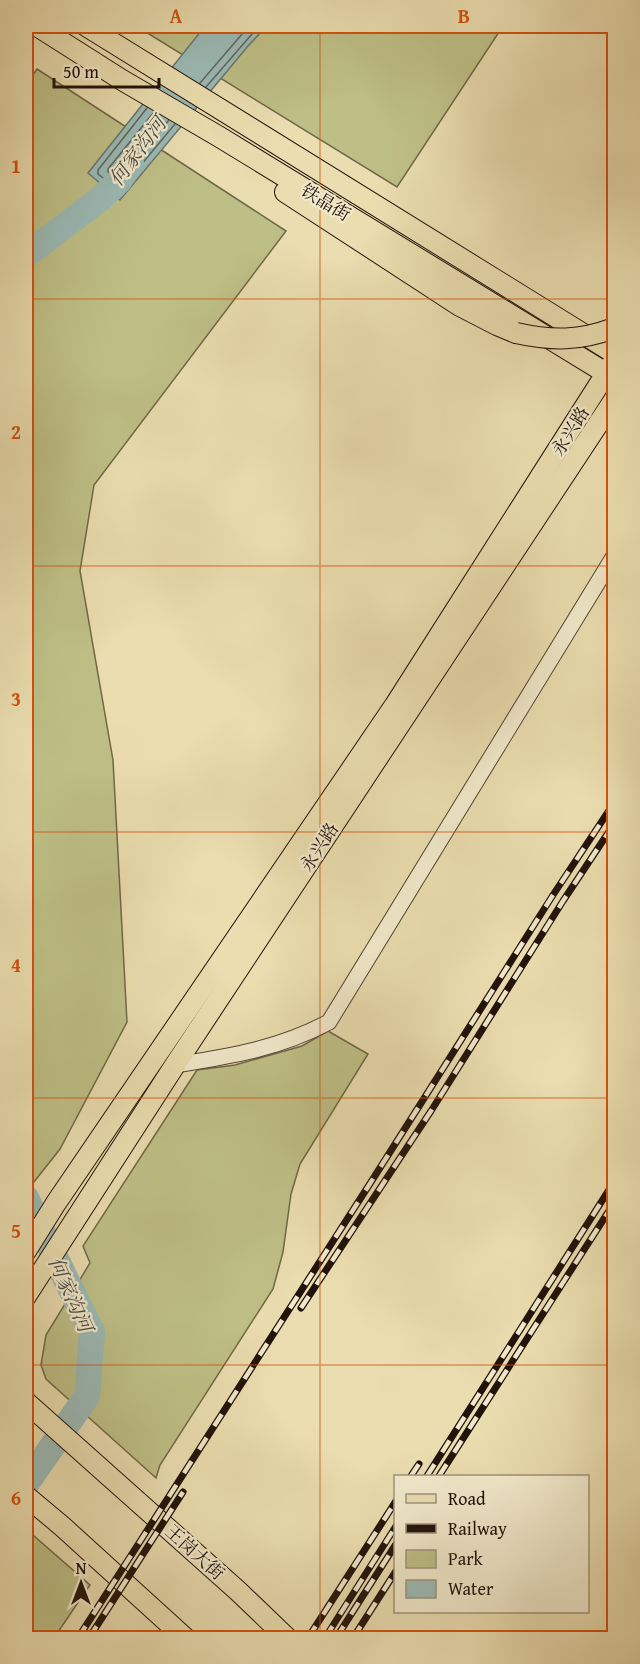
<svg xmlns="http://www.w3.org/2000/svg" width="640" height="1664" viewBox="0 0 640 1664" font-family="'Gentium Book Plus','Noto Serif SC',serif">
	<rect width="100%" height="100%" fill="#eaddaf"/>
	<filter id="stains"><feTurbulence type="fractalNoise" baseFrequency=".00333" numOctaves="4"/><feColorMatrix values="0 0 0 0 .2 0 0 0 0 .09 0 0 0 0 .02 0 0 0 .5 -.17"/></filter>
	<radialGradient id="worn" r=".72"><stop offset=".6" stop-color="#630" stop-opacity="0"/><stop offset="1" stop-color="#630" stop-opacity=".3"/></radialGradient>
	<g fill="#bebf86" stroke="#706848" stroke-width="1.5">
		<polygon points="136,26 503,26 397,187"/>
		<polygon points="37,69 286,231 94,485 80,571 113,760 127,1022 60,1149 26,1192 26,85"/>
		<polygon points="328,1031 368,1054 300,1164 291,1194 283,1252 273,1289 160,1465 156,1478 46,1379 41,1365 46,1335 90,1263 83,1246 197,1070 235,1065 302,1046"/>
		<polygon points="26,1529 90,1585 54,1638 26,1638"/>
	</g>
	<polygon fill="#9bbab5" stroke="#6a7771" stroke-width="1.5" points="205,26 267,26 248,46 120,200 88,173"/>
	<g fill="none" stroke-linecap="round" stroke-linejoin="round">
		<g stroke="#5e6660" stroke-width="1.5">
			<polyline points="200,83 249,26"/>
			<polyline points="206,87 259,26"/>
			<polyline points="147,108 98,170 98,174 118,190 121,189 175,124"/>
			<polyline points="154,112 108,169 108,172 117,179 120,178 169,120"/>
		</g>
		<g stroke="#9bbab5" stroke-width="26">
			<polyline points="26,255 100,199 119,181 131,163"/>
			<polyline points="26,1198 92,1332 87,1396 26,1484"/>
		</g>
		<defs>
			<path id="minor" d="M175,1065C231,1056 278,1049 329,1022L614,556"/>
			<g id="major">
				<polyline points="37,26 122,80 218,136 614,378"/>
				<polyline points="86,26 614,353"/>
				<polyline points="285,192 460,306 497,325 516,333"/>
				<polyline points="26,1251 56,1203 395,705 614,361"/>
				<polyline points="26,1296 175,1065 614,400"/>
				<polyline points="26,1402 238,1591 287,1638"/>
				<polyline points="26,1496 63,1527 185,1638"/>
			</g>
		</defs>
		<use href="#minor" stroke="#534534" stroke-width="17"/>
		<use href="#major" stroke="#21120b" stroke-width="22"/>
		<use href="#minor" stroke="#f1e9cb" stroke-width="15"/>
		<use href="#major" stroke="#eaddaf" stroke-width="20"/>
		<defs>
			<g id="rail">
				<polyline points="301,1308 431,1111 563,901 614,824"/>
				<polyline points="411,1476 419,1464"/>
				<polyline points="427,1476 614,1182"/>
				<polyline points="439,1476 614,1203"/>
				<polyline points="78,1638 371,1182 553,895 614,803"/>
				<polyline points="89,1638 183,1492"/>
				<polyline points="308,1638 396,1501"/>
				<polyline points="325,1638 396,1526"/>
				<polyline points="336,1638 396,1544"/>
				<polyline points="353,1638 396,1571"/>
			</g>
		</defs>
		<use href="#rail" stroke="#21120b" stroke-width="7"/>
		<use href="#rail" stroke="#f1e9cb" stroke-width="4.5" stroke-dasharray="14" stroke-linecap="butt"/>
		<defs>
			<path id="major-bridge" d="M516,333C552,341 580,341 614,328"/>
		</defs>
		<use href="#major-bridge" stroke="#21120b" stroke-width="22" stroke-linecap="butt"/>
		<use href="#major-bridge" stroke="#eaddaf" stroke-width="20"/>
	</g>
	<path fill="none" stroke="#d4520c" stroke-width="1.5" stroke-opacity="0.55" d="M320,26V1638M26,299H614M26,566H614M26,832H614M26,1098H614M26,1365H614"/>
	<g text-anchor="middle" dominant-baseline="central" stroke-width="4.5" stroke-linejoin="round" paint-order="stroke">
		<g font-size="18" fill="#21120b" stroke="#f1e9cb">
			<text transform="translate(326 202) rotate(31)">铁晶街</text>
			<text transform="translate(570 431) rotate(-58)">永兴路</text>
			<text transform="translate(319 847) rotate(-57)">永兴路</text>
			<text transform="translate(195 1552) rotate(42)">王岗大街</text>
		</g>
		<g font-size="20" font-style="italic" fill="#4c4d46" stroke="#f1e9cb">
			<text transform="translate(137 151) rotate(-53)">何家沟河</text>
			<text transform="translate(71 1294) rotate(66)">何家沟河</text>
		</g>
	</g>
	<rect width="640" height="1664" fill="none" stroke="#eaddaf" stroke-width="66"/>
	<rect x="394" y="1475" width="195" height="138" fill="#f1e9cb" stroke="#9e937e" stroke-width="1.5"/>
	<rect x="406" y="1494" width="30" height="9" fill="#eaddaf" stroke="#9e937e" stroke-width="1.5"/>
	<text x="448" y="1505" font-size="18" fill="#21120b">Road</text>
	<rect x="406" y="1524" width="30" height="9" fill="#21120b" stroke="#9e937e" stroke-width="1.5"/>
	<text x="448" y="1535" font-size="18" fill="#21120b">Railway</text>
	<rect x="406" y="1550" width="30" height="18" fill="#bebf86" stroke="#9e937e" stroke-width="1.5"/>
	<text x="448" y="1565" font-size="18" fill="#21120b">Park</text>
	<rect x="406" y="1580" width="30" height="18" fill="#9bbab5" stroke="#9e937e" stroke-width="1.5"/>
	<text x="448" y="1595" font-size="18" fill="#21120b">Water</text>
	<g transform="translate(81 1583)" stroke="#f1e9cb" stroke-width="4.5" paint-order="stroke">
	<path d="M0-4.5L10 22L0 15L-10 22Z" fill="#21120b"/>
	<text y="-9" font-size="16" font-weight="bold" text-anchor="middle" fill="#21120b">N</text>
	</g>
	<path d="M54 78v9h105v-9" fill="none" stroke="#21120b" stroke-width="3"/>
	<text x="63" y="78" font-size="18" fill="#21120b" stroke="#f1e9cb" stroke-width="4.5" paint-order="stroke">50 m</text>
	<rect x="33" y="33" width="574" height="1598" fill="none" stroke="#d4520c" stroke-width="2"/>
	<g font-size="20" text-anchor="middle" font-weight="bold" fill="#d4520c">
		<text x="176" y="23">A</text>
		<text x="464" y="23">B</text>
		<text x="16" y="173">1</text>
		<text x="16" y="439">2</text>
		<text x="16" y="706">3</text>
		<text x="16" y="972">4</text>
		<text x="16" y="1238">5</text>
		<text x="16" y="1505">6</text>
	</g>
	<rect width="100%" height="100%" filter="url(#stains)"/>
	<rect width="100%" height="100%" fill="url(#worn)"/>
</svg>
